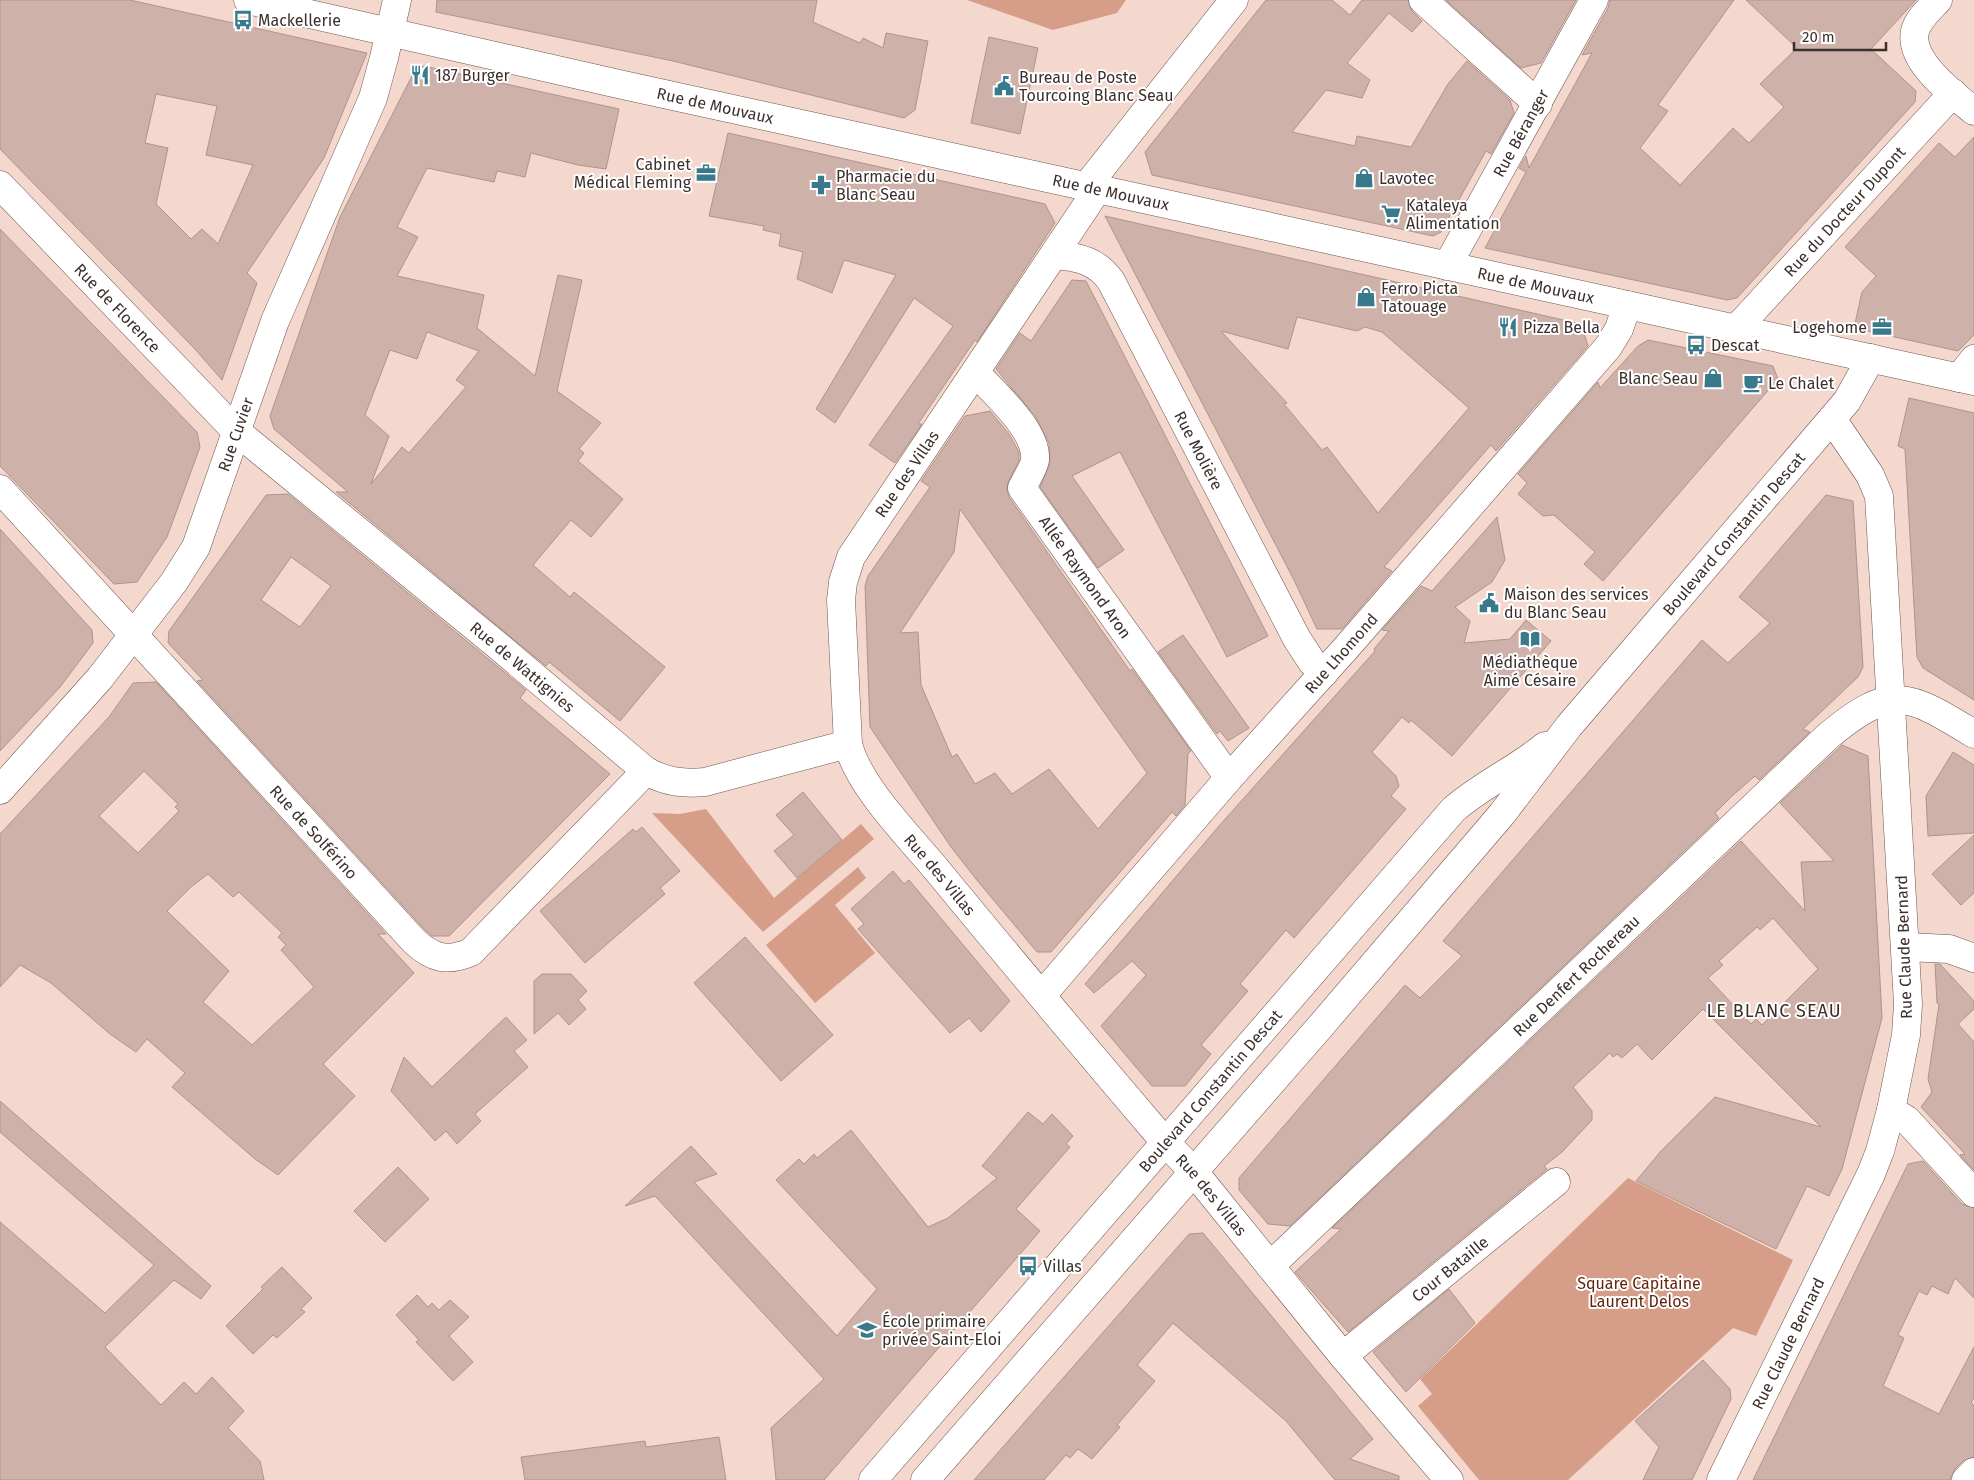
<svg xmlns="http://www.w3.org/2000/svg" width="1974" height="1480" viewBox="0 0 1974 1480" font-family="'Fira Sans',sans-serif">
	<rect width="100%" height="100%" fill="#f4d7cd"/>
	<g fill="#d69d89">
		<polygon points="967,0 1126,0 1117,13 1053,30"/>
		<polygon points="706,809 774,898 861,824 874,839 763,932 652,813 680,814"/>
		<polygon points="858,867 866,878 835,905 875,953 815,1003 766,945"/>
		<polygon points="1628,1178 1793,1260 1756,1336 1733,1328 1568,1480 1479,1480 1418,1406 1432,1394 1420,1379"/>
	</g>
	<g fill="#ceb2a9" stroke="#af948b" fill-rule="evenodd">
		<path d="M0,0H130L367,53L324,158L247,273L257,283L222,380L194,348L0,149ZM156,94L217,106L206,155L253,165L218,244L202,229L191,239L156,204L168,148L145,143Z"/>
		<polygon points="437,0 817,0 813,22 860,43 863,38 883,48 886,33 928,41 915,110 904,118 673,61 436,12"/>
		<polygon points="1266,0 1332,0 1350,15 1362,0 1408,0 1412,11 1422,21 1412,32 1389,13 1347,63 1370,80 1362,98 1326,90 1292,132 1355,146 1357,136 1411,147 1448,84 1467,61 1510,100 1514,113 1491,154 1486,151 1441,232 1433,236 1152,175 1145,152"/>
		<polygon points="1446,0 1576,0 1541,63 1521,68"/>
		<polygon points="1610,0 1734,0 1658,105 1668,111 1640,148 1680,185 1733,128 1749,143 1784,107 1760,84 1797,48 1746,0 1916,0 1871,49 1916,91 1915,102 1737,298 1727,300 1485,248 1526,172 1519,168 1526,156 1529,168 1592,53 1582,55 1608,8"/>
		<polygon points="989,37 1038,48 1020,134 971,123"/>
		<path d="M424,66L619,109L606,169L578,165L531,153L525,177L497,171L494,182L427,168L397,227L418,237L397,276L484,295L477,328L535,376L558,275L582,280L557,391L601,423L579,449L584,453L578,461L623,499L591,537L571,520L533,565L570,597L574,592L665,667L620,721L549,662L546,666L336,492H348L274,429L270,416L340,217L415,70ZM427,332L479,351L456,380L466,387L409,453L402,447L371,484L389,436L365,415L390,350L417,359Z"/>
		<polygon points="728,133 1045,204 1055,223 977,342 975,340 918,424 922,424 895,463 869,445 953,326 914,298 835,423 816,409 896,275 844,260 832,293 797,279 803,252 779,246 781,234 763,230 764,226 709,216"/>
		<polygon points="1974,137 1974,335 1958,351 1854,328 1862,292 1876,276 1845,247 1939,143 1955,157"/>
		<path d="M1105,216L1581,324L1588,346L1496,451L1491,445L1384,567L1392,571L1342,629H1317L1294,580ZM1297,317L1357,331L1365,327L1382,332L1469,408L1378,513L1327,447L1322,450L1284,404L1287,403L1221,331L1288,349Z"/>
		<polygon points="0,229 197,432 200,447 167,537 137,582 114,584 0,466"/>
		<polygon points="1072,280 1086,281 1268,636 1227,657 1120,452 1072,476 1124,550 1098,568 1040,487 1050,463 1049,443 1035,416 996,369 1020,333 1031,341"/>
		<polygon points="1648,340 1773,366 1778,379 1603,581 1584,564 1595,552 1554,515 1543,516 1518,494 1527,483 1518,474 1598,382 1600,388 1638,346"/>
		<polygon points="1909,398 1974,413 1974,700 1923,668 1917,657 1905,449 1898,446"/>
		<path d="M990,411L1009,434L1019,452V461L1008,482L1007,490L1009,497L1130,671L1132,669L1191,751L1188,753L1185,805L1176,816L1172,812L1051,952H1037L976,879L951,847L870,727L865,586L868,576L930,487L921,481L965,416ZM960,509L1147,773L1098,829L1049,769L1012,794L995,773L975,784L957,754L952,757L921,685L918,632L900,633L954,552Z"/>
		<path d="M288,494L526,690L520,698L610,774L449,936H432L425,930L197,681L203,680L168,643L169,631L266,495ZM291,557L331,586L300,627L261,600Z"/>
		<polygon points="1826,495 1853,501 1863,667 1858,677 1803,729 1810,732 1759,780 1755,776 1732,796 1715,813 1719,818 1290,1226 1268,1224 1239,1190 1239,1178 1405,985 1420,998 1462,956 1443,941 1702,640 1728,663 1770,623 1739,597"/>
		<polygon points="1497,517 1505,560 1492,582 1455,607 1470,621 1464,643 1510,639 1526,620 1551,641 1452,756 1411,720 1409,723 1402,717 1372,752 1396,776 1399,786 1391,796 1406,809 1294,938 1286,930 1240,984 1248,991 1201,1045 1211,1054 1185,1086 1152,1086 1101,1026 1146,975 1132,961 1094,993 1085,984 1219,826 1375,651 1374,649 1389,631 1382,630 1421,586 1432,591"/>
		<polygon points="0,529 92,630 93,643 60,687 0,751"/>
		<polygon points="1183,635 1249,728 1228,741 1220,731 1217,734 1158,652"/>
		<path d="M156,682L386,934H378L414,973L323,1064L355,1096L278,1175L255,1159L172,1087L185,1073L147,1039L136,1052L110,1034L51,983L20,965L0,987V834L109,717L133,683ZM144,771L178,804L175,807L179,811L138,853L99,816ZM208,874L233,897L239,892L282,933L278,937L286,945L281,950L314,987L252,1045L203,1002L229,971L167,911L191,887Z"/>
		<path d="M1842,745L1868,756L1882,1018L1842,1169L1829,1196L1807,1186L1776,1249L1636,1181L1661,1151L1715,1097L1821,1127L1703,1009L1652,1060L1637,1044L1622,1058L1617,1054L1613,1057L1610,1053L1573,1087L1592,1111V1120L1562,1152L1544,1166L1547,1169L1348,1332L1295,1272L1341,1229L1332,1228L1741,841L1805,911L1801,862L1834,861L1780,803ZM1773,918L1818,969L1762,1025L1756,1019L1751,1024L1708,978L1723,965L1719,961L1757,927L1760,930Z"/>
		<polygon points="1953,752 1974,765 1974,833 1928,836 1926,796"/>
		<polygon points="803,792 842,840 797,878 774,851 794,835 776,815"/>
		<polygon points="642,827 680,871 660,888 665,894 585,963 540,911 633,829 636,832"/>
		<polygon points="1974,835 1974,893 1961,905 1932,874"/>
		<polygon points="893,871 904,884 909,880 1010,1001 981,1032 969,1018 950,1033 858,929 864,924 851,909"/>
		<polygon points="745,937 833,1035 781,1081 694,983"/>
		<polygon points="1935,964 1940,964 1974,1001 1974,1009 1958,1024 1974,1042 1974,1170 1960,1155 1965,1154 1921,1107 1932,1092 1928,1079 1939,1005 1937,1003"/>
		<polygon points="542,974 571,974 587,991 578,1000 586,1009 569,1025 558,1013 534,1034 534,981"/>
		<polygon points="506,1017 527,1040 514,1051 528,1067 475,1114 481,1121 457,1144 446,1131 435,1141 391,1091 404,1057 432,1087"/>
		<polygon points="0,1101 211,1286 201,1299 174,1280 105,1347 161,1405 184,1382 196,1394 212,1377 244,1411 228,1428 260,1461 264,1480 0,1480 0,1222 105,1313 154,1265 0,1132"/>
		<polygon points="1028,1112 1043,1124 1052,1114 1073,1136 1066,1144 1070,1147 1016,1209 1040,1231 824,1480 776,1480 771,1428 824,1379 655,1196 625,1206 691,1146 717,1174 694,1182 837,1336 877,1289 776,1180 799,1159 804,1164 814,1154 817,1158 851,1130 928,1227 948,1218 997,1178 982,1166"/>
		<polygon points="1923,1161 1962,1204 1974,1208 1974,1298 1955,1278 1948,1294 1932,1286 1927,1295 1919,1291 1898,1335 1904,1338 1883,1386 1939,1414 1974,1347 1974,1399 1971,1402 1974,1406 1974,1457 1963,1461 1955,1469 1950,1480 1753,1480 1908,1164"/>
		<polygon points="398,1167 429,1199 385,1242 354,1211"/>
		<polygon points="1203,1233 1373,1439 1350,1459 1399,1476 1399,1480 1335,1480 1286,1421 1173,1323 1137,1365 1155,1381 1117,1425 1120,1427 1092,1459 1078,1449 1070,1458 1066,1455 1044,1480 974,1480 1189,1234"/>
		<polygon points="282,1267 312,1298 301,1309 305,1312 295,1321 277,1338 273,1335 253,1354 226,1326 263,1289 261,1287"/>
		<polygon points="1449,1289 1475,1323 1406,1392 1373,1352"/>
		<polygon points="417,1295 428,1307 432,1303 439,1310 450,1300 469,1317 449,1336 473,1362 453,1381 416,1342 419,1340 396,1315"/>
		<polygon points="1703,1360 1730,1389 1731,1399 1692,1480 1643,1480 1659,1447 1635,1421"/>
		<polygon points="719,1437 726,1480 525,1480 521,1457 645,1441 646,1447"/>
	</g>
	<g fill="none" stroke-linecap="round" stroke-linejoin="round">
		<defs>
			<g id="minor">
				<polyline points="1423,0 1538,104"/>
				<path d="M1938,0C1930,9 1918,19 1915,31C1908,61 1953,94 1974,111"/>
				<path id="s1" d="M0,185L236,431L497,645L646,771C666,782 683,784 705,782L848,744"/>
				<polyline points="1086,187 1234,0"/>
				<path id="s2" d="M1097,190L851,557L843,582L841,600L848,744C859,788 912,839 941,875C1015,965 1090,1054 1165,1142L1194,1172L1343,1356L1449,1480"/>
				<path id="s3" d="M1055,255C1079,257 1097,261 1111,281L1297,639L1312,662L1324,673"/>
				<path id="s4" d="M1447,266L1594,0"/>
				<path id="s5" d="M1736,329L1953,93"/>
				<path id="s6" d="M976,373C994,393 1038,431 1035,460C1034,468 1026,479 1022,488L1229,778"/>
				<polyline points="1959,378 1974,359"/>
				<path id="s7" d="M0,489L414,941C433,959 448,962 471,952L646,771"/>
				<path id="s8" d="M0,790L100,678L174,582L196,547L275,321L373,98L384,58L397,0"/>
				<polyline points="1906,947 1949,949 1974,958"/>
				<path id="s9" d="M1042,995L1229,778L1346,648L1608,347L1619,329L1627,305"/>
				<polyline points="1891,1110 1907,1120 1974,1193"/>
				<path id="s10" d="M1270,1266L1827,737C1891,683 1907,693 1974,734"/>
				<path id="s11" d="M1343,1356L1556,1182"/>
				<path id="s12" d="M873,1480L1453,810C1481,785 1516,770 1545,746"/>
				<path id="s13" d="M925,1480L1319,1028L1502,814L1569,726L1847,401L1871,358"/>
				<path id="s14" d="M1721,1480L1871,1174L1880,1151L1891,1110L1906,1035L1908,1004L1879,496L1870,475L1832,419"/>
				<polyline points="1966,1480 1974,1472"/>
			</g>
			<g id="major">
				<path id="s15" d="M248,0L623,85L1974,381"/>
			</g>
		</defs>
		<use href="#minor" stroke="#6d554d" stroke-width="29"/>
		<use href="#major" stroke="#6d554d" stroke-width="29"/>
		<use href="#minor" stroke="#fff" stroke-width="28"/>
		<use href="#major" stroke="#fff" stroke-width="28"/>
	</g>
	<defs>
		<symbol id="bus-bare" viewBox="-9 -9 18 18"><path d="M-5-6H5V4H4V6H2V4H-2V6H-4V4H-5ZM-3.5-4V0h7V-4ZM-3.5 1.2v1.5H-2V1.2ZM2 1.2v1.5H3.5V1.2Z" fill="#38798c" stroke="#fff" stroke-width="2.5" paint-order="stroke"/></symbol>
		<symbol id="restaurant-bare" viewBox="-9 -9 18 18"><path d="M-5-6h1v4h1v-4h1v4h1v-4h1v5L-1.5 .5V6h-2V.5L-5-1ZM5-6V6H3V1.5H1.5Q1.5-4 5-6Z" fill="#38798c" stroke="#fff" stroke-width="2.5" paint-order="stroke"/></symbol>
		<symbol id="civic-bare" viewBox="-9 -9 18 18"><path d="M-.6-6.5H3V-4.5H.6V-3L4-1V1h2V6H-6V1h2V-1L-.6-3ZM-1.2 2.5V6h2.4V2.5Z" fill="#38798c" stroke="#fff" stroke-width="2.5" paint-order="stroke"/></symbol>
		<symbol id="office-bare" viewBox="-9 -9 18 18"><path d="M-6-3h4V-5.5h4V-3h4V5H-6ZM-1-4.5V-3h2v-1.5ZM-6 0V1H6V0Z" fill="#38798c" stroke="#fff" stroke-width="2.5" paint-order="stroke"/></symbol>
		<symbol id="shop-bare" viewBox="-9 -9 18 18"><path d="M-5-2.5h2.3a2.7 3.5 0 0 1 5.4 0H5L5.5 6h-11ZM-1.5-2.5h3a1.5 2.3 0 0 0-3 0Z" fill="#38798c" stroke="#fff" stroke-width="2.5" paint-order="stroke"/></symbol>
		<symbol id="pharmacy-bare" viewBox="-9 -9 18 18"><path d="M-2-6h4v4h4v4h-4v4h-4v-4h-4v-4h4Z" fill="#38798c" stroke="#fff" stroke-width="2.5" paint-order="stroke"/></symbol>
		<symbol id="supermarket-bare" viewBox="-9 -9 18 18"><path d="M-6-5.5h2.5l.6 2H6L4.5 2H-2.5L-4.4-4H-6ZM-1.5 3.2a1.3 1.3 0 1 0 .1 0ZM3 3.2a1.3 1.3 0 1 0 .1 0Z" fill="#38798c" stroke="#fff" stroke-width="2.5" paint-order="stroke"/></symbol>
		<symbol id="cafe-bare" viewBox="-9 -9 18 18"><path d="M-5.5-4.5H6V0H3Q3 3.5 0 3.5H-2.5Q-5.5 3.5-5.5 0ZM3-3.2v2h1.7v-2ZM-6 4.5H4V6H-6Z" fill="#38798c" stroke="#fff" stroke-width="2.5" paint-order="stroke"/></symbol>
		<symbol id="library-bare" viewBox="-9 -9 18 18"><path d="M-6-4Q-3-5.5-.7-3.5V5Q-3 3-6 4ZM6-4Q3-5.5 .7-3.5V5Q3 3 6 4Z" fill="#38798c" stroke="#fff" stroke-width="2.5" paint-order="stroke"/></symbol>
		<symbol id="school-bare" viewBox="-9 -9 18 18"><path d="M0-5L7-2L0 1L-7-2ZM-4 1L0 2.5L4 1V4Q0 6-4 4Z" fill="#38798c" stroke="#fff" stroke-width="2.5" paint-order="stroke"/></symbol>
	</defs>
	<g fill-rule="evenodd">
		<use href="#bus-bare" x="229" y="6" width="28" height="28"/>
		<use href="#restaurant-bare" x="406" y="61" width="28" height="28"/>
		<use href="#civic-bare" x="990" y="72" width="28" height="28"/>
		<use href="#office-bare" x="692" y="159" width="28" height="28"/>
		<use href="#shop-bare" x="1350" y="164" width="28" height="28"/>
		<use href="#pharmacy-bare" x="807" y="171" width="28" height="28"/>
		<use href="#supermarket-bare" x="1377" y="200" width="28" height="28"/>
		<use href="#shop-bare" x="1352" y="283" width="28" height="28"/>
		<use href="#restaurant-bare" x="1494" y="313" width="28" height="28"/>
		<use href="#office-bare" x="1868" y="313" width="28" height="28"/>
		<use href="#bus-bare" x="1682" y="331" width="28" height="28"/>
		<use href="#shop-bare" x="1699" y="364" width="28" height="28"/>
		<use href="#cafe-bare" x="1739" y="369" width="28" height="28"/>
		<use href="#civic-bare" x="1475" y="589" width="28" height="28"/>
		<use href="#library-bare" x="1516" y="625" width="28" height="28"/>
		<use href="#bus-bare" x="1014" y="1252" width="28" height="28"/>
		<use href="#school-bare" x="853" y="1316" width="28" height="28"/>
	</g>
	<g text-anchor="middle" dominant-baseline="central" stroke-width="4" stroke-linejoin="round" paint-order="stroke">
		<g font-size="16" fill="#3b302c" stroke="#fff" text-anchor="start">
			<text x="258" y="20">Mackellerie</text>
			<text x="435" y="75">187 Burger</text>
			<text x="1019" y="77">Bureau de Poste<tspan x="1019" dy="18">Tourcoing Blanc Seau</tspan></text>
			<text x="691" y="164" text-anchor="end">Cabinet<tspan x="691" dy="18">Médical Fleming</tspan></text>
			<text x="836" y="176">Pharmacie du<tspan x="836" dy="18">Blanc Seau</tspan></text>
			<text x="1379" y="178">Lavotec</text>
			<text x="1406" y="205">Kataleya<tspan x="1406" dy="18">Alimentation</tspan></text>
			<text x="1381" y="288">Ferro Picta<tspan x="1381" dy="18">Tatouage</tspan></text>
			<text x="1523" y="327">Pizza Bella</text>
			<text x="1867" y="327" text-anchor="end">Logehome</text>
			<text x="1711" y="345">Descat</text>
			<text x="1698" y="378" text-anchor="end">Blanc Seau</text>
			<text x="1768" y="383">Le Chalet</text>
			<text x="1504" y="594">Maison des services<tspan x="1504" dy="18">du Blanc Seau</tspan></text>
			<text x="1530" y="662" text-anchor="middle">Médiathèque<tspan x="1530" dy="18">Aimé Césaire</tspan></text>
			<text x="1043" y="1266">Villas</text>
			<text x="882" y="1321">École primaire<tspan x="882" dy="18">privée Saint-Eloi</tspan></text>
		</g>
		<g font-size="16" fill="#3b302c" stroke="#fff">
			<text stroke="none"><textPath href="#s15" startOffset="479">Rue de Mouvaux</textPath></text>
			<text stroke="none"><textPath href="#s4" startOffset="152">Rue Béranger</textPath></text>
			<text stroke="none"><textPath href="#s15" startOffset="884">Rue de Mouvaux</textPath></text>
			<text stroke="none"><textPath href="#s5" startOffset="160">Rue du Docteur Dupont</textPath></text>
			<text stroke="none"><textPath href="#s15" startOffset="1319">Rue de Mouvaux</textPath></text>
			<text stroke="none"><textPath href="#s1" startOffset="170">Rue de Florence</textPath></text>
			<text stroke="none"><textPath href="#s8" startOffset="432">Rue Cuvier</textPath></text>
			<text stroke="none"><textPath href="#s3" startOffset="255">Rue Molière</textPath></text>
			<text transform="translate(907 474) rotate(-56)">Rue des Villas</text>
			<text stroke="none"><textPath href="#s13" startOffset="1245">Boulevard Constantin Descat</textPath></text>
			<text stroke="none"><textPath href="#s6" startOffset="248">Allée Raymond Aron</textPath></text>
			<text stroke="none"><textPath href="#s9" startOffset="454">Rue Lhomond</textPath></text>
			<text stroke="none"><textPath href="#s1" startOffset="712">Rue de Wattignies</textPath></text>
			<text stroke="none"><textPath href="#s7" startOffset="465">Rue de Solférino</textPath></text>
			<text stroke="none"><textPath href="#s2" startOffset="791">Rue des Villas</textPath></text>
			<text transform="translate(1904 947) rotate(-92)">Rue Claude Bernard</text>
			<text stroke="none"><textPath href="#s10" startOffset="422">Rue Denfert Rochereau</textPath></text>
			<text stroke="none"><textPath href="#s12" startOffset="515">Boulevard Constantin Descat</textPath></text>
			<text stroke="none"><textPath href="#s2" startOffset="1211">Rue des Villas</textPath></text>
			<text stroke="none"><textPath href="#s11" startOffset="138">Cour Bataille</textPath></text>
			<text stroke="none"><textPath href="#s14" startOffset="152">Rue Claude Bernard</textPath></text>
		</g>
		<g font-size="16" fill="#62240c" stroke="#fff">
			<text x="1639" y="1283">Square Capitaine<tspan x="1639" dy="18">Laurent Delos</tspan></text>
		</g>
		<g font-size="18" letter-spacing="1" fill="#3b302c" stroke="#fff">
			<text x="1774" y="1011">LE BLANC SEAU</text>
		</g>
	</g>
	<path d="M1794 42v8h92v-8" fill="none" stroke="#3b302c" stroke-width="2.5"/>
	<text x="1802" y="42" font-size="15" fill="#3b302c" stroke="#ffffff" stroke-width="4" paint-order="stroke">20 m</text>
</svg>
